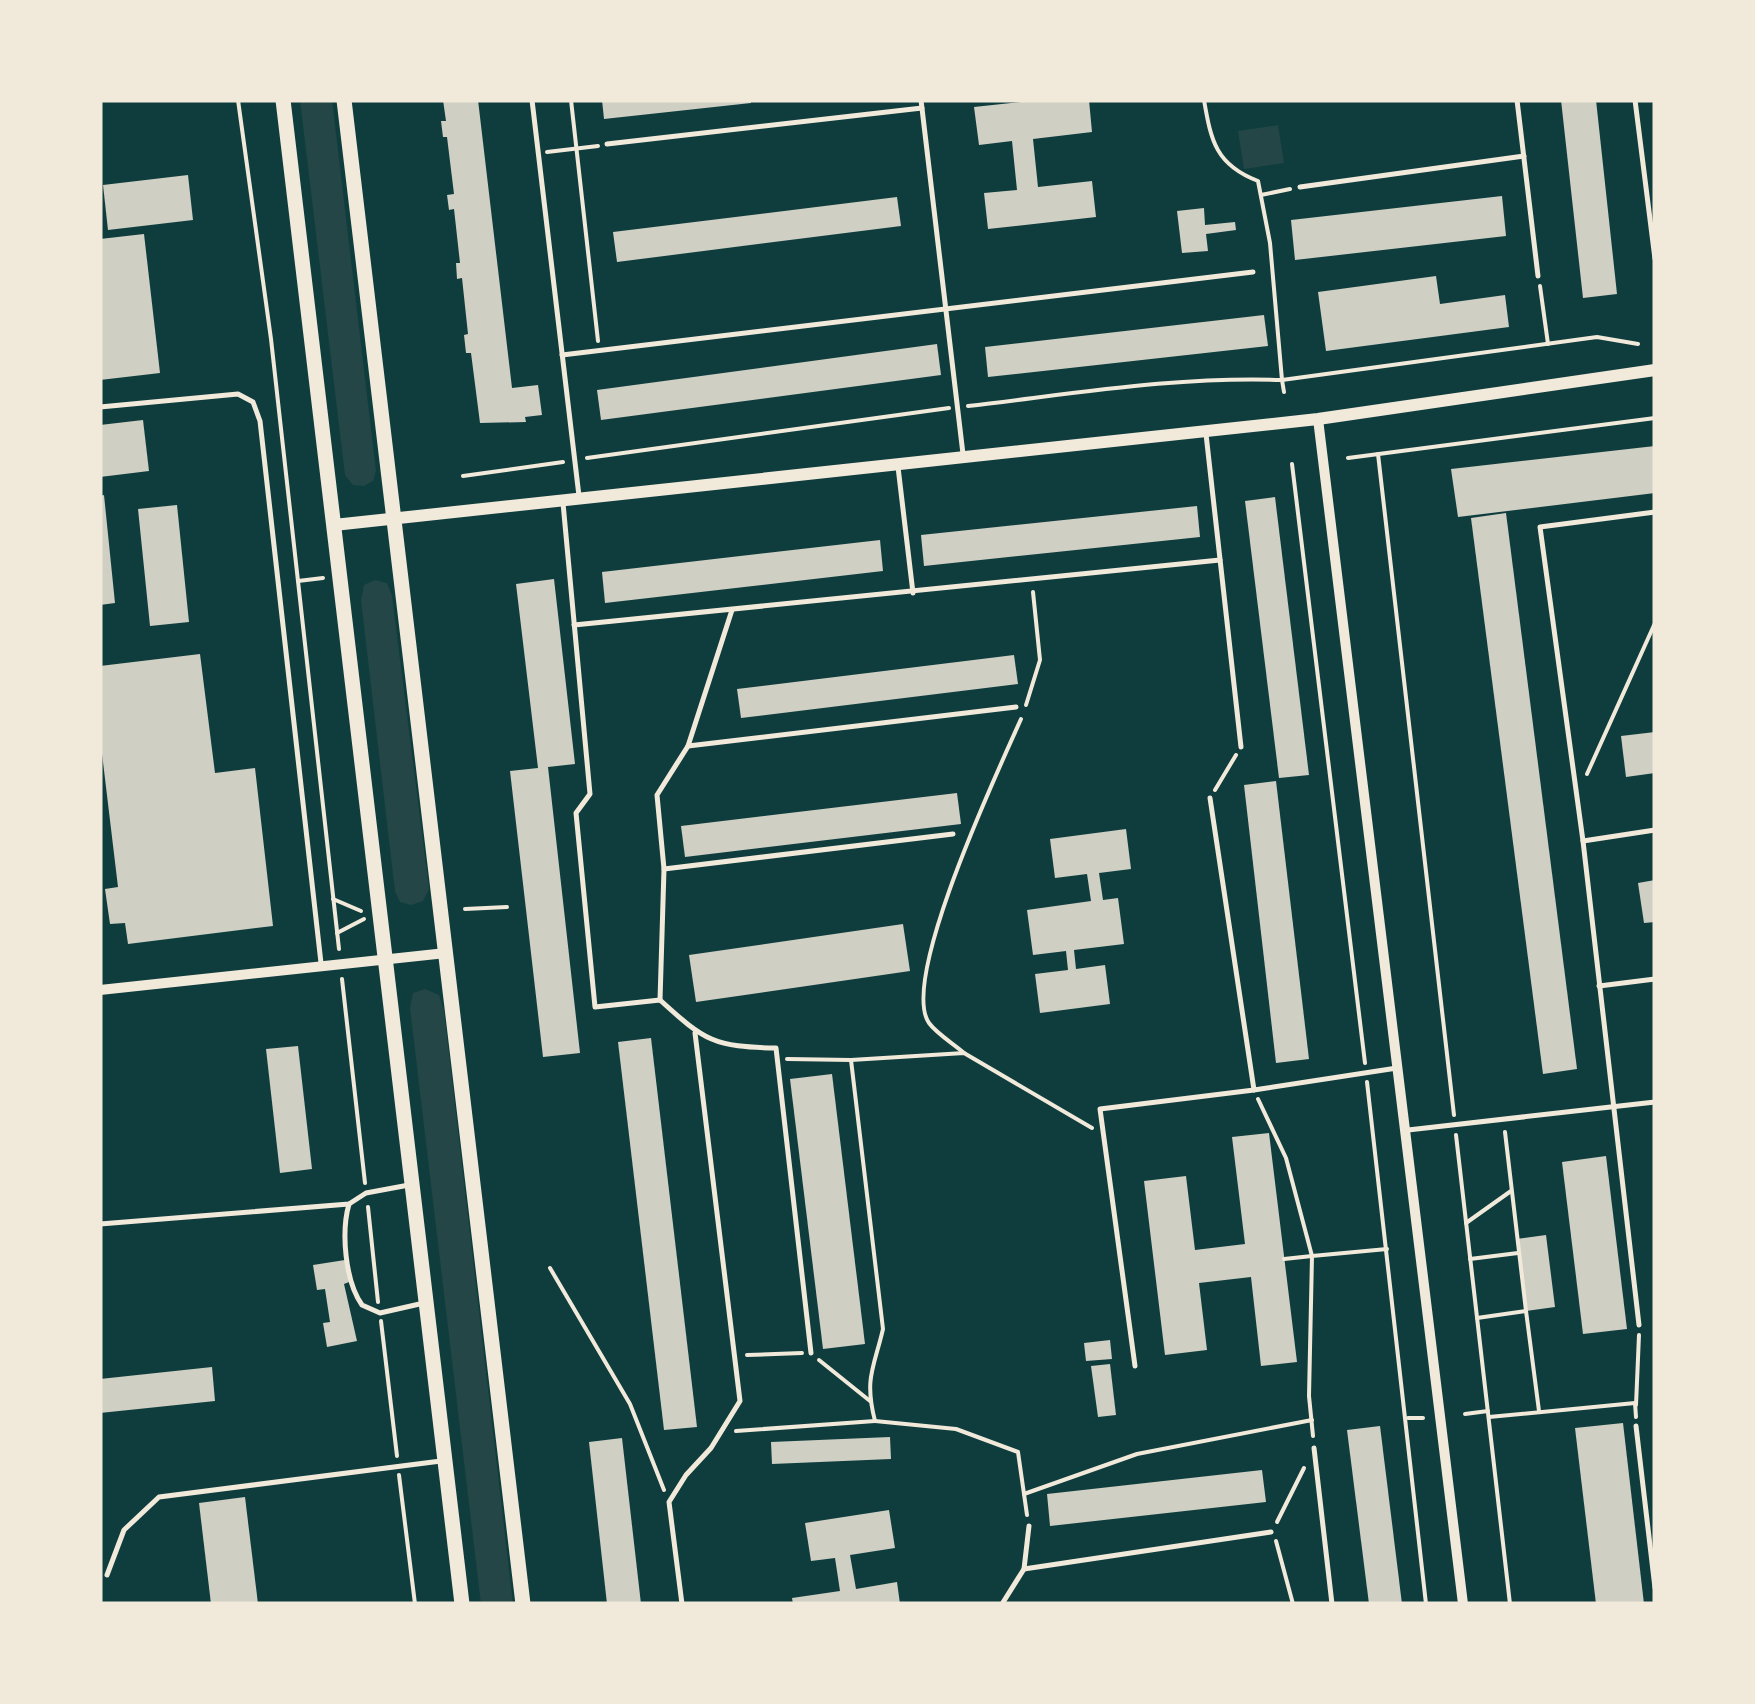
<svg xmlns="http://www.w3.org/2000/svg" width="1755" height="1704" viewBox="0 0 1755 1704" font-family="'Source Sans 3',sans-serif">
	<rect width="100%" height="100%" fill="#0f3d3e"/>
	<g fill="#244646">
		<polygon points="300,100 332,100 376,471 373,481 364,486 353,485 345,475"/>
		<polygon points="1278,125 1284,163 1244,169 1238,131"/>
		<polygon points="375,580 387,583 392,596 429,889 423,901 411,905 400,902 395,891 361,600 364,585"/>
		<polygon points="425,989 439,995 444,1011 513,1604 481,1604 410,1008 413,993"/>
	</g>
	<g fill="#cfcfc3">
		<polygon points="443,100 478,100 512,388 538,385 542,415 525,417 526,422 480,423 471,353 466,353 464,335 468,334 462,278 457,279 456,263 460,263 454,209 449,210 447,195 454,194 447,137 443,137 441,121 446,121"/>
		<polygon points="602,100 751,100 751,103 604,119"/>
		<polygon points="1040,100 1089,100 1092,132 1033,139 1038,187 1092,181 1096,217 988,229 984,193 1017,190 1012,141 979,145 974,107"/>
		<polygon points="1561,100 1596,100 1617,294 1583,298"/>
		<polygon points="188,175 193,220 108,230 103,185"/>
		<polygon points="1502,196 1506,236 1295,260 1291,220"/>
		<polygon points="897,197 901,226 617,262 613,232"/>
		<polygon points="1204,208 1205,225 1235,222 1236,230 1206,234 1208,251 1182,253 1177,211"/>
		<polygon points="144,234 160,373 100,380 100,239"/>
		<polygon points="1436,276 1440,304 1505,295 1509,327 1326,351 1318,292"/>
		<polygon points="1264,315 1268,346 988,377 985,347"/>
		<polygon points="937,344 941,375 601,420 597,390"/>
		<polygon points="143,420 149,471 100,477 100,425"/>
		<polygon points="1655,446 1655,493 1458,517 1451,469"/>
		<polygon points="104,495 115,603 100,605 100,496"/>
		<polygon points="1275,497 1309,775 1279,778 1245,501"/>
		<polygon points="177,505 189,622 150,626 138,509"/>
		<polygon points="1197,506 1200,537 924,566 921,535"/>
		<polygon points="1506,513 1577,1069 1543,1074 1471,518"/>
		<polygon points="880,540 883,571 605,603 602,572"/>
		<polygon points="554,579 575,764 548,767 580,1053 543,1057 510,771 538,768 516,584"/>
		<polygon points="200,654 215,773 255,768 273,926 128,944 125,923 110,924 105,889 118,887 100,737 100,666"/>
		<polygon points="1014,655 1018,684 741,718 737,689"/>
		<polygon points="1655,732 1655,773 1626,777 1621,736"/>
		<polygon points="1276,781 1309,1059 1276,1063 1244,785"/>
		<polygon points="957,793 961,824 685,857 681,826"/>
		<polygon points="1126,829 1131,869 1099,873 1103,900 1118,898 1124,944 1074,950 1076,969 1105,965 1110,1004 1040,1013 1035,974 1068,970 1066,951 1033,955 1027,910 1091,901 1087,874 1055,878 1050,839"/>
		<polygon points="1655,880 1655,922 1644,923 1638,883"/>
		<polygon points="903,924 910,971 696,1002 689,955"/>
		<polygon points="651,1038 697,1427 664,1430 618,1042"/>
		<polygon points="298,1046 312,1169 280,1173 266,1049"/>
		<polygon points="832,1074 865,1344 823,1349 790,1079"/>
		<polygon points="1269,1133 1297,1362 1261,1366 1251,1277 1199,1283 1207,1350 1165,1355 1144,1181 1186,1176 1195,1250 1245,1244 1232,1137"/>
		<polygon points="1606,1156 1627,1329 1583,1334 1562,1162"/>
		<polygon points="1546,1235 1555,1307 1526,1311 1516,1239"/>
		<polygon points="345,1260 349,1282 344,1284 357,1341 327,1347 323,1323 330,1322 325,1289 317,1290 313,1265"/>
		<polygon points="1110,1340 1112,1359 1086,1361 1084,1343"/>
		<polygon points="1110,1364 1116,1415 1098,1417 1091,1366"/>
		<polygon points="212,1367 215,1401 100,1413 100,1379"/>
		<polygon points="1623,1423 1644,1604 1596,1604 1575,1428"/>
		<polygon points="1380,1426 1402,1604 1369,1604 1347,1430"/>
		<polygon points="890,1437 891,1459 772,1464 771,1442"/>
		<polygon points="622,1438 641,1604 607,1604 589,1442"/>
		<polygon points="1262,1470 1266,1502 1050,1526 1047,1494"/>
		<polygon points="245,1497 258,1604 211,1604 199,1503"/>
		<polygon points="889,1510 895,1548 850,1555 856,1589 897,1582 900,1604 793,1604 792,1598 840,1591 835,1558 811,1561 805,1523"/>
	</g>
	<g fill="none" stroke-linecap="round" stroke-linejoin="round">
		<g stroke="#f1e9da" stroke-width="4">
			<polyline points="238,100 271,339 339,949"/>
			<polyline points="571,100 598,341"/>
			<polyline points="547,152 598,146"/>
			<polyline points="1261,195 1290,189"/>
			<polyline points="1540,286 1548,344"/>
			<polyline points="1284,392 1282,380 1597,337 1638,344"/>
			<path d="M968,406C1072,394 1178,376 1282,380L1270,243L1258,181C1216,165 1211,141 1204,100"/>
			<polyline points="1378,454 1454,1115"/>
			<polyline points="587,458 949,408"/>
			<polyline points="1348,458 1655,418"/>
			<polyline points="1292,464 1365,1063"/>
			<polyline points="463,476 563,462"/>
			<polyline points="298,581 323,578"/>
			<polyline points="1026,705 1040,660 1033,592"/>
			<polyline points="1587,774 1655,623"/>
			<polyline points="1215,790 1236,755"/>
			<polyline points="333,899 361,911"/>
			<polyline points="465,909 507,907"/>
			<polyline points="337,933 364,919"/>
			<polyline points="342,979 365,1183"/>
			<path d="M964,1053C954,1044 937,1034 929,1023C899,980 999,769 1021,719"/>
			<polyline points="787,1059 851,1060 964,1053 1092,1128"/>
			<polyline points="1367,1082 1426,1604"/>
			<polyline points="1258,1099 1286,1158 1312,1256 1284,1259"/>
			<polyline points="1505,1132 1526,1311"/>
			<polyline points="1456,1135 1510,1604"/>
			<polyline points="368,1207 378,1302"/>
			<polyline points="1466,1223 1511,1191"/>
			<polyline points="1470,1259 1518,1253"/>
			<polyline points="550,1268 630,1404 664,1490"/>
			<polyline points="1477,1318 1526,1311 1539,1411"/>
			<polyline points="381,1321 397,1456"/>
			<polyline points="747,1355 802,1353"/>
			<polyline points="819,1360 870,1401"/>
			<polyline points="1636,1405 1639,1335"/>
			<polyline points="1465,1414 1488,1411"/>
			<polyline points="1489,1417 1635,1403 1636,1417"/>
			<polyline points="1408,1418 1423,1418"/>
			<polyline points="875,1421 956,1429 1018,1452 1027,1515"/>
			<path d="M736,1431L875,1421C864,1378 874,1368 883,1329L851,1060"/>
			<polyline points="1313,1436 1309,1396 1312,1256 1387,1249"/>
			<polyline points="399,1475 415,1604"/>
			<polyline points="1024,1494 1137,1454 1312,1420"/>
			<polyline points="1277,1522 1304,1468"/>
			<polyline points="1276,1541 1293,1604"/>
		</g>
		<g stroke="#f1e9da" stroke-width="5">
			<polyline points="532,100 579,496"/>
			<polyline points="921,100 963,454"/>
			<polyline points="1517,100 1538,276"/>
			<polyline points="1635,100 1655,259"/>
			<polyline points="607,144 922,108"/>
			<polyline points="1300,187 1524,156"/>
			<polyline points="562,355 1253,272"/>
			<polyline points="100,407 238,394 253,402 260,421 321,963"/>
			<polyline points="1206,434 1241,747"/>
			<polyline points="898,467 913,593"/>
			<path d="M563,503L590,794L576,813L595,1007L660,1000C705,1041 714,1047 776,1048L811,1353"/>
			<polyline points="732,610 688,746 1016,707"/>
			<polyline points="574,625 1220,560"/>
			<polyline points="688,746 657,795 664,869 953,834"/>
			<polyline points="1210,798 1254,1090 1397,1068"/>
			<polyline points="1583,841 1655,830"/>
			<polyline points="1599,986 1655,979"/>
			<polyline points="660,1000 664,869"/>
			<polyline points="1408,1130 1655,1102"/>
			<path d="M349,1204C341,1232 345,1281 362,1305L380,1313L424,1303"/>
			<polyline points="100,1224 349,1204 366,1193 409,1185"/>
			<polyline points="1639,1325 1583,841 1540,527 1655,512"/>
			<polyline points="1135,1366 1100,1109 1254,1090"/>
			<polyline points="1636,1426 1655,1588"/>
			<polyline points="1314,1448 1332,1604"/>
			<polyline points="1024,1569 1271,1532"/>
			<polyline points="107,1575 124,1530 159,1497 441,1461"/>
			<polyline points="682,1604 669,1502 686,1475 711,1448 740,1401 695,1033"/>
			<polyline points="1002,1604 1024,1569 1029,1526"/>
		</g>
		<g stroke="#f1e9da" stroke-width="10">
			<polyline points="1318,419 1463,1604"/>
			<polyline points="100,990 446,953"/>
		</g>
		<polyline stroke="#f1e9da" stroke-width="12" points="334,525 1318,419 1655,370"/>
		<g stroke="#f1e9da" stroke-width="15">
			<polyline points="283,100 462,1604"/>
			<polyline points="344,100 523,1604"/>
		</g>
	</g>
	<rect width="1755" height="1704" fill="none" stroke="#f1e9da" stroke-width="205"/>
</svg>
